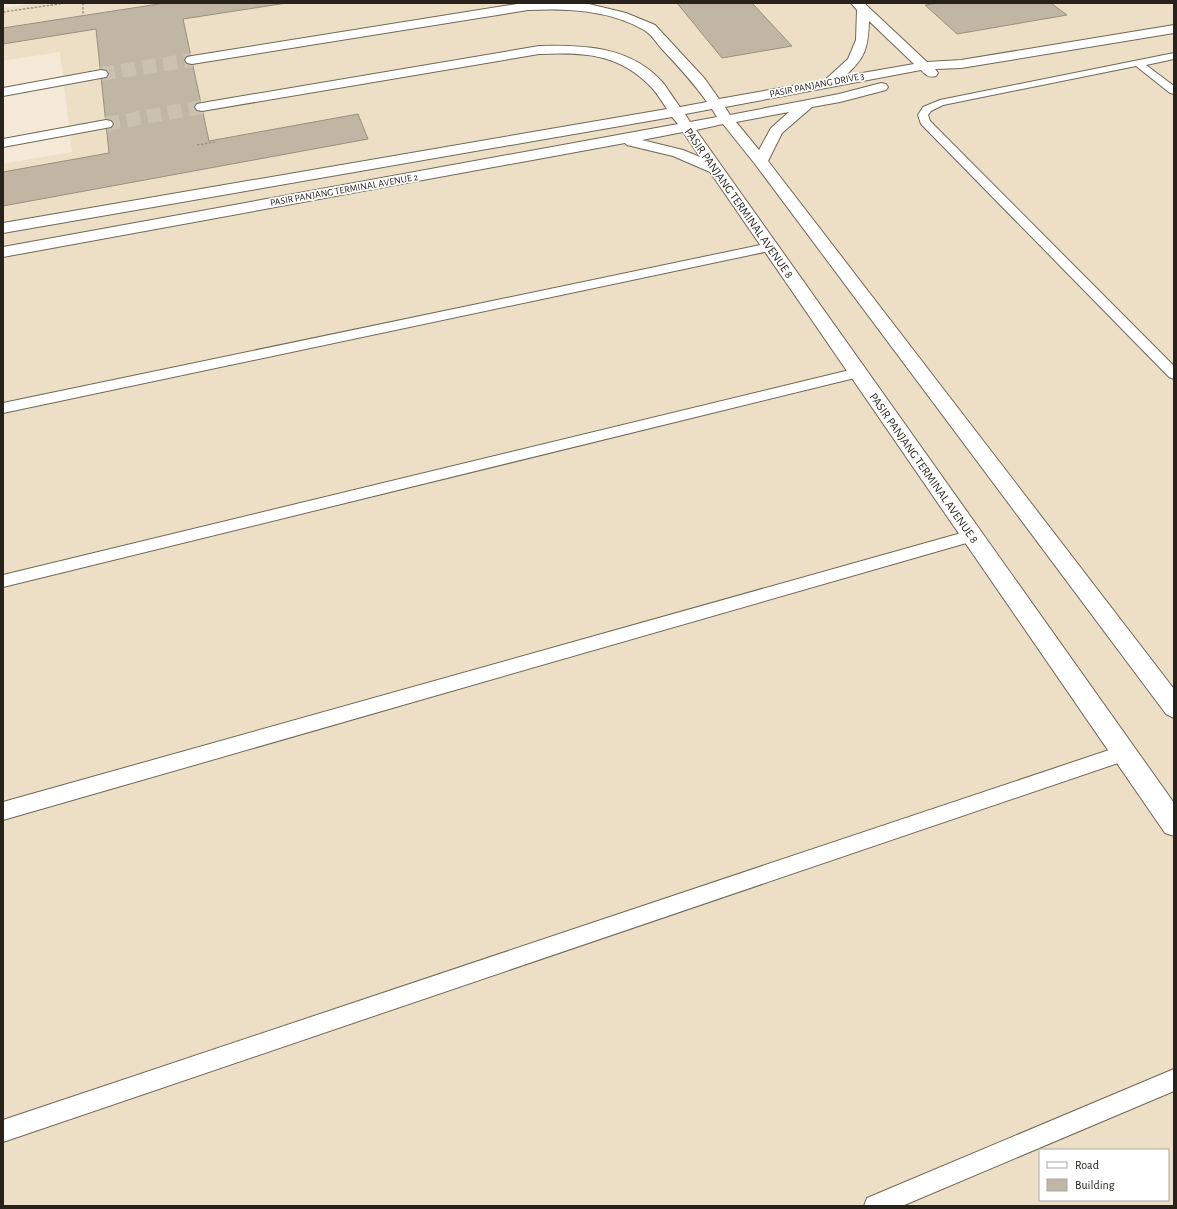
<svg xmlns="http://www.w3.org/2000/svg" width="1177" height="1209" font-family="'Alegreya Sans',sans-serif">
  <rect width="100%" height="100%" fill="#f3e9d6"/>
  <path fill="#eddfc5" fill-rule="evenodd" d="M36,3H1174V1206H3V164L72,152L60,52L3,61V8ZM1040,1150H1168V1200H1040Z"/>
  <path fill="#c0b6a3" stroke="#99907e" d="M165,3H287L183,19L209,141L358,114L368,139L3,206V172L109,153L96,29L3,44V28Z
    M677,3H752L792,46L722,58Z
    M939,3H1051L1067,15L957,34L925,5Z"/>
  <g fill="none" stroke-linecap="round" stroke-linejoin="round">
    <path stroke="#cac1b1" stroke-width="14" stroke-dasharray="14 7" stroke-linecap="butt" d="M101,74L192,60
      M106,124L202,107"/>
    <g stroke="#706757" stroke-width="2">
      <path id="lane" d="M1174,53V59L1146,65L1174,86V94L1170,93L1136,66L943,105L931,111L928,115L930,121L1174,366V379L1169,377L921,124L918,115L923,107L940,100Z
        M770,243L774,244L776,247L774,250L3,413V403Z
        M858,368L863,370L865,373L863,376L3,587V575Z
        M972,530L977,532L980,536L977,540L3,820V802Z
        M1124,745L1130,747L1133,753L1130,759L1124,761L3,1142V1120Z
        M1174,1069V1091L902,1206H864L867,1198Z"/>
    </g>
    <g stroke="#706757" stroke-width="2">
      <path id="street" d="M523,3L589,4L626,13L655,25L705,79L719,99L825,80L848,59L856,40L857,10L851,3H864L927,62L961,60L1174,25V33L961,68L935,69L938,73L936,76C928,78 926,75 921,70L725,107L730,115L839,94L881,83L886,84L888,87L886,90L840,102L812,107L782,133L768,161L1174,689V718L1166,714L755,164L723,124L696,130L1174,803V836L1165,833L710,172L673,156L627,145L625,143L3,257V247L678,124L672,117L3,233V223L667,109C663,103 658,95 653,89C620,53 584,52 539,54L202,111L197,110L195,107L197,104L202,103L539,46C584,45 632,46 664,84C669,91 674,99 680,107L707,102C693,82 677,65 661,48C656,42 651,34 644,30C610,10 567,8 528,10L192,64L187,63L185,60L187,57L192,56ZM869,21L914,64L845,76C865,58 868,49 869,21ZM712,109L717,117L690,122L685,114ZM789,112L771,128L759,150L736,122ZM683,132L700,157L683,150L642,140Z
        M101,70L106,71L108,74L106,77L3,96V88Z
        M106,120L111,121L113,124L111,127L3,147V139Z"/>
    </g>
    <path stroke="#9d9688" stroke-width="1.5" stroke-dasharray="2.5 1.5" stroke-linecap="butt" d="M83,3V15
      M3,12L66,3
      M197,145L215,142"/>
    <use href="#lane" fill="#fff" fill-rule="evenodd"/>
    <use href="#street" fill="#fff" fill-rule="evenodd"/>
  </g>
  <g text-anchor="middle" dominant-baseline="central" stroke-width="3.5" stroke-linejoin="round" paint-order="stroke">
    <g font-size="10" fill="#27231c" stroke="#fff">
      <text transform="translate(817 85) rotate(-11)">PASIR PANJANG DRIVE 3</text>
      <text transform="translate(344 190) rotate(-10)">PASIR PANJANG TERMINAL AVENUE 2</text>
    </g>
    <g font-size="12" fill="#27231c" stroke="#fff">
      <text transform="translate(739 203) rotate(55)">PASIR PANJANG TERMINAL AVENUE 8</text>
      <text transform="translate(924 468) rotate(55)">PASIR PANJANG TERMINAL AVENUE 8</text>
    </g>
  </g>
  <rect width="1177" height="1209" fill="none" stroke="#27231c" stroke-width="8"/>
  <rect x="1039" y="1149" width="130" height="52" fill="#ffffff" stroke="#a9a7a4"/>
  <rect x="1047" y="1162" width="20" height="6" fill="#ffffff" stroke="#a9a7a4"/>
  <text x="1075" y="1169" font-size="12" fill="#27231c">Road</text>
  <rect x="1047" y="1179" width="20" height="12" fill="#c0b6a3" stroke="#a9a7a4"/>
  <text x="1075" y="1189" font-size="12" fill="#27231c">Building</text>
</svg>
